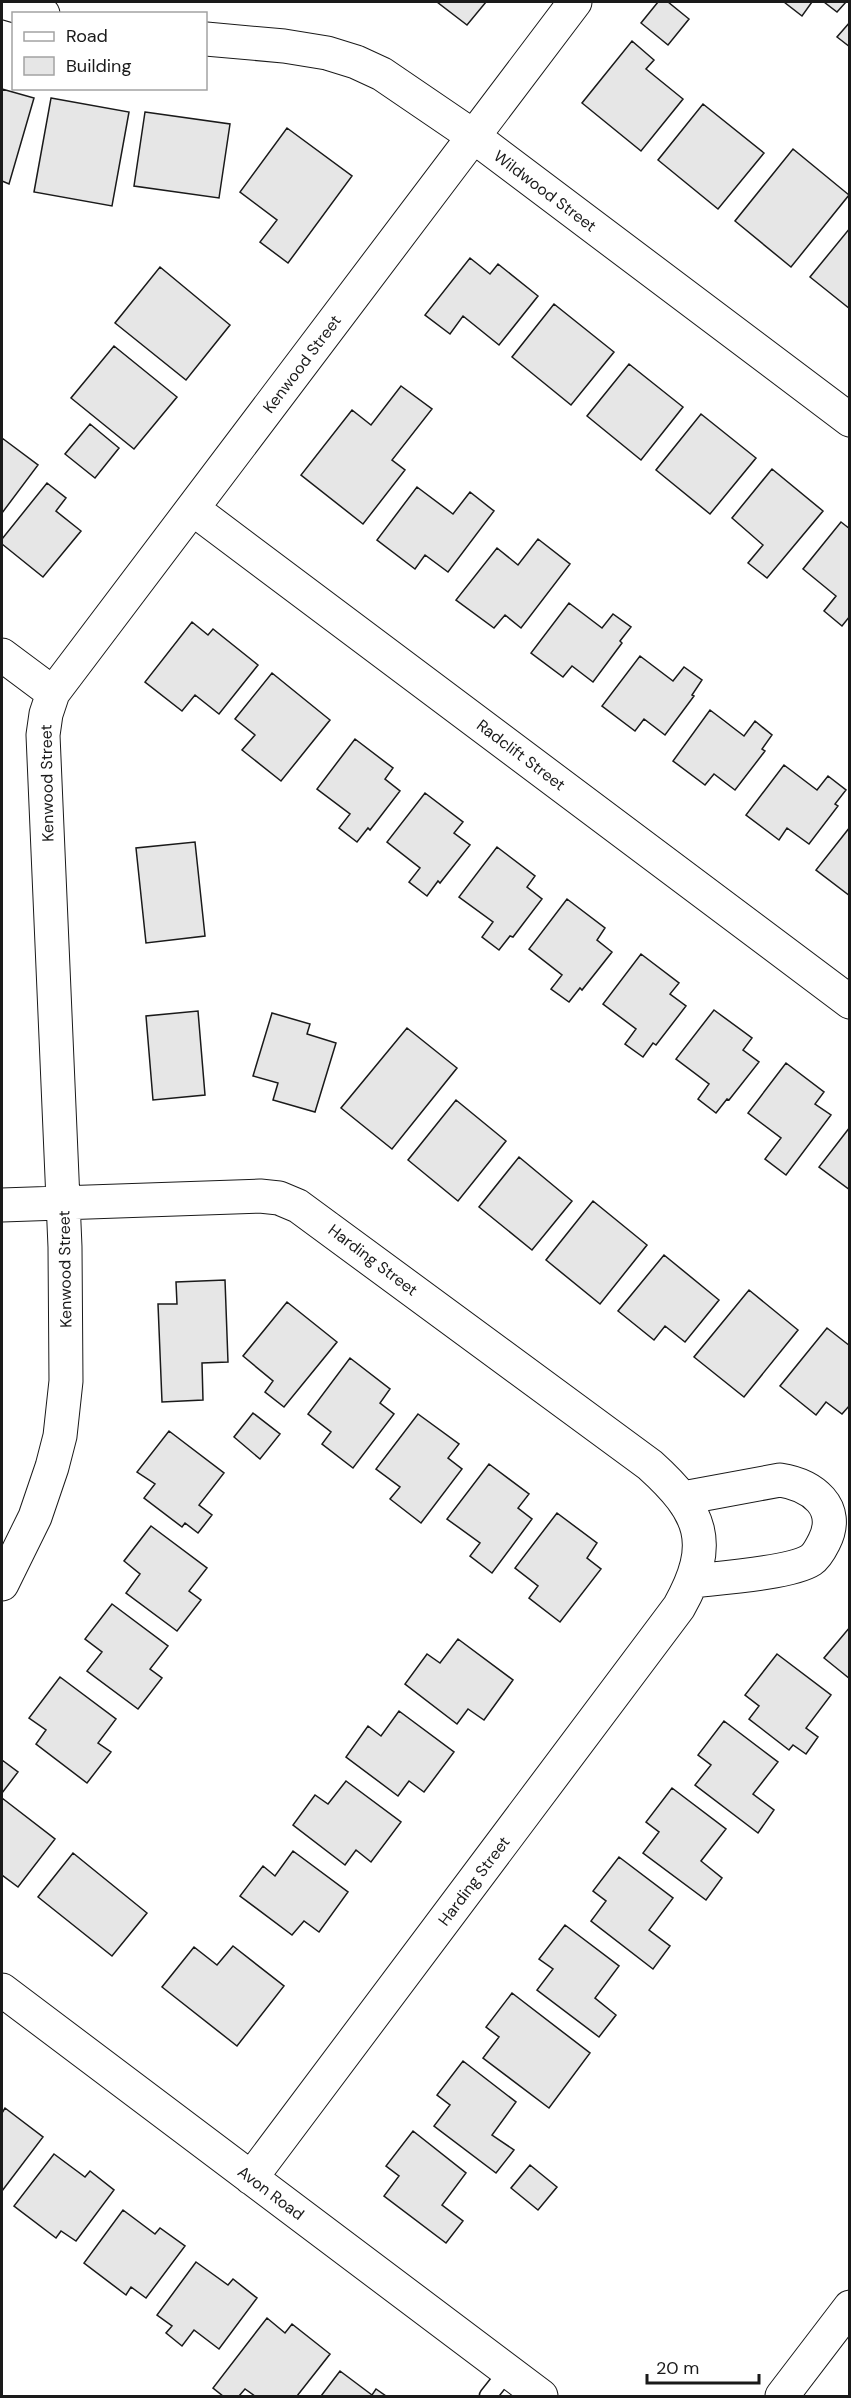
<svg xmlns="http://www.w3.org/2000/svg" width="851" height="2398" font-family="'DM Sans',sans-serif">
  <rect width="100%" height="100%" fill="#fff"/>
  <path fill="#e6e6e6" stroke="#1a1a1a" stroke-width="1.5" d="M437,2H486L467,25Z
    M658,2H668L689,19L668,45L641,23Z
    M784,2H812L802,16Z
    M824,2H846L837,12Z
    M850,22V47L837,37Z
    M632,41L654,60L646,69L683,99L641,151L582,103Z
    M2,89L34,98L9,184L2,181Z
    M51,98L129,112L112,206L34,192Z
    M703,104L764,153L718,209L658,160Z
    M145,112L230,124L219,198L134,186Z
    M287,128L352,176L288,263L260,242L277,220L240,192Z
    M793,149L849,195L791,267L735,221Z
    M850,228V309L810,277Z
    M470,258L490,274L498,264L538,296L499,345L463,316L450,334L425,315Z
    M160,267L230,325L186,380L115,323Z
    M554,304L614,352L571,405L512,357Z
    M114,346L177,397L134,449L71,398Z
    M629,364L683,407L641,460L587,416Z
    M401,386L432,409L392,460L405,470L363,524L301,475L352,410L371,425Z
    M701,414L756,458L710,514L656,470Z
    M90,424L119,448L95,478L65,454Z
    M2,438L38,465L2,513Z
    M772,469L823,511L767,578L748,563L763,545L732,518Z
    M47,483L66,498L56,511L81,531L43,577L2,544V539Z
    M417,487L453,514L470,492L494,511L448,572L425,555L415,569L377,540Z
    M841,522L850,529V616L842,626L824,611L836,596L803,569Z
    M538,539L570,564L521,628L505,615L494,628L456,600L497,548L518,565Z
    M569,603L602,628L613,614L631,627L620,641L622,643L593,682L572,666L563,677L531,653Z
    M192,622L208,635L213,629L258,665L219,714L195,695L182,711L145,682Z
    M640,656L673,681L684,667L702,680L692,695L694,696L665,735L644,719L635,731L602,706Z
    M272,673L330,720L281,781L242,750L255,735L235,719Z
    M710,710L744,736L755,721L772,735L762,749L765,751L735,790L714,774L705,785L673,761Z
    M355,739L393,768L385,779L400,791L370,830L368,828L357,842L339,828L350,814L317,789Z
    M784,765L817,790L828,776L846,790L835,804L838,806L809,844L787,828L779,840L746,815Z
    M425,793L463,822L454,833L470,845L440,883L438,881L427,896L409,882L420,868L387,842Z
    M850,827V896L816,870Z
    M195,842L205,936L146,943L136,848Z
    M497,847L535,876L527,887L542,899L513,937L510,936L499,950L482,937L493,922L459,897Z
    M567,899L605,928L597,940L612,952L582,990L580,988L569,1002L551,989L562,975L529,949Z
    M641,954L679,983L670,994L686,1006L656,1045L653,1043L643,1057L625,1044L636,1029L603,1004Z
    M714,1010L752,1038L743,1050L759,1062L729,1100L727,1099L716,1113L698,1099L709,1084L676,1059Z
    M198,1011L205,1095L153,1100L146,1016Z
    M272,1013L310,1024L307,1034L336,1043L315,1112L273,1100L278,1083L253,1076Z
    M407,1028L457,1068L392,1149L341,1108Z
    M786,1063L824,1092L815,1104L831,1115L786,1175L765,1159L781,1138L748,1113Z
    M456,1100L506,1141L458,1201L408,1160Z
    M850,1127V1190L819,1167Z
    M519,1157L572,1201L532,1250L479,1207Z
    M593,1201L647,1245L600,1304L546,1260Z
    M664,1255L719,1300L685,1342L665,1326L654,1340L618,1311Z
    M225,1280L228,1362L202,1363L203,1400L162,1402L158,1304H177L176,1282Z
    M749,1290L798,1330L744,1397L694,1357Z
    M287,1302L337,1342L284,1407L265,1392L273,1381L243,1356Z
    M827,1328L850,1346V1405L842,1414L826,1402L816,1415L780,1386Z
    M350,1358L390,1389L380,1403L394,1414L353,1468L322,1444L331,1432L308,1414Z
    M253,1413L280,1434L260,1459L234,1437Z
    M418,1414L459,1444L448,1458L462,1469L421,1523L390,1499L400,1487L376,1469Z
    M169,1431L224,1473L199,1505L212,1515L198,1533L185,1523L182,1527L144,1498L155,1484L137,1472Z
    M489,1464L529,1494L518,1508L532,1519L492,1573L470,1556L480,1543L447,1519Z
    M557,1513L597,1543L587,1558L601,1569L560,1622L529,1598L538,1586L515,1568Z
    M151,1526L207,1568L189,1591L201,1600L177,1631L126,1593L140,1574L124,1561Z
    M112,1604L168,1646L150,1669L162,1678L138,1709L87,1671L102,1652L85,1639Z
    M850,1627V1679L824,1658Z
    M458,1639L513,1680L484,1720L468,1709L457,1724L405,1684L427,1654L440,1663Z
    M777,1654L831,1695L806,1728L818,1737L806,1754L793,1745L789,1750L749,1719L759,1706L745,1695Z
    M60,1677L116,1719L98,1743L111,1752L87,1783L36,1744L46,1730L29,1718Z
    M399,1711L454,1752L424,1792L409,1781L398,1796L346,1757L368,1726L381,1736Z
    M724,1721L778,1762L753,1794L774,1810L758,1833L695,1785L711,1765L698,1755Z
    M2,1760L18,1772L2,1793Z
    M346,1781L401,1822L371,1862L356,1850L345,1865L293,1825L315,1795L328,1804Z
    M672,1788L726,1829L701,1861L722,1878L706,1900L643,1853L659,1832L646,1822Z
    M2,1798L55,1839L18,1887L2,1875Z
    M293,1851L348,1892L319,1932L304,1921L292,1935L240,1896L263,1866L275,1876Z
    M73,1853L147,1913L112,1956L38,1897Z
    M619,1857L673,1898L649,1930L670,1946L653,1969L591,1921L606,1901L593,1891Z
    M565,1925L619,1966L595,1998L616,2015L599,2037L537,1990L553,1969L539,1959Z
    M233,1946L284,1986L237,2046L162,1987L194,1947L217,1965Z
    M512,1993L590,2053L549,2108L483,2058L499,2037L486,2027Z
    M463,2061L516,2102L492,2135L514,2150L496,2173L434,2126L450,2105L437,2095Z
    M5,2108L43,2137L2,2191V2113Z
    M413,2131L466,2173L442,2205L463,2221L446,2243L384,2196L399,2176L386,2166Z
    M54,2154L85,2177L90,2171L114,2190L76,2241L61,2231L56,2238L14,2206Z
    M530,2165L557,2187L538,2210L511,2188Z
    M123,2210L155,2234L160,2228L185,2246L146,2298L131,2287L126,2295L84,2263Z
    M196,2262L228,2285L233,2279L257,2298L219,2349L194,2330L182,2346L166,2333L172,2326L157,2315Z
    M267,2318L285,2333L292,2324L330,2354L297,2396H255L245,2389L239,2396H223L213,2388Z
    M340,2371L372,2395L376,2389L386,2396H321Z"/>
  <g fill="none" stroke-linecap="round" stroke-linejoin="round">
    <g stroke="#1a1a1a" stroke-width="19">
      <path id="lane" d="M488,2396L507,2372"/>
    </g>
    <g stroke="#1a1a1a" stroke-width="35">
      <path id="street" d="M2,2L43,14
        M206,39L284,46L327,53L356,62L382,74L473,136L850,420
        M193,509L850,1002
        M2,655L53,693
        M2,1205L260,1196L279,1198L298,1206L650,1465C702,1512 715,1543 679,1607L251,2178
        M683,1498L780,1480C812,1485 842,1507 824,1542C821,1548 817,1556 811,1560C791,1573 719,1578 693,1581
        M2,1584L35,1517L52,1467L60,1436L66,1381L65,1247L43,735L46,714L53,693L575,2
        M2,1990L541,2396"/>
    </g>
    <g stroke="#1a1a1a" stroke-width="35">
      <path id="secondary" d="M782,2396L850,2307"/>
    </g>
    <use href="#lane" stroke="#fff" stroke-width="16"/>
    <use href="#street" stroke="#fff" stroke-width="33"/>
    <use href="#secondary" stroke="#fff" stroke-width="33"/>
  </g>
  <g text-anchor="middle" dominant-baseline="central" stroke-width="4.5" stroke-linejoin="round" paint-order="stroke">
    <g font-size="16" fill="#1a1a1a" stroke="#fff">
      <text transform="translate(545 191) rotate(37)">Wildwood Street</text>
      <text transform="translate(302 364) rotate(-53)">Kenwood Street</text>
      <text transform="translate(521 755) rotate(37)">Radclift Street</text>
      <text transform="translate(47 783) rotate(-91)">Kenwood Street</text>
      <text transform="translate(373 1260) rotate(37)">Harding Street</text>
      <text transform="translate(65 1269) rotate(-91)">Kenwood Street</text>
      <text transform="translate(474 1881) rotate(-53)">Harding Street</text>
      <text transform="translate(271 2193) rotate(37)">Avon Road</text>
    </g>
  </g>
  <rect width="851" height="2398" fill="none" stroke="#1a1a1a" stroke-width="6"/>
  <rect x="12" y="12" width="195" height="78" fill="#ffffff" stroke="#a3a3a3" stroke-width="1.5"/>
  <rect x="24" y="32" width="30" height="9" fill="#ffffff" stroke="#a3a3a3" stroke-width="1.5"/>
  <text x="66" y="42" font-size="18" fill="#1a1a1a">Road</text>
  <rect x="24" y="57" width="30" height="18" fill="#e6e6e6" stroke="#a3a3a3" stroke-width="1.5"/>
  <text x="66" y="72" font-size="18" fill="#1a1a1a">Building</text>
  <path d="M647 2374v9h112v-9" fill="none" stroke="#1a1a1a" stroke-width="3"/>
  <text x="656" y="2374" font-size="18" fill="#1a1a1a" stroke="#ffffff" stroke-width="4.5" paint-order="stroke">20 m</text>
</svg>
